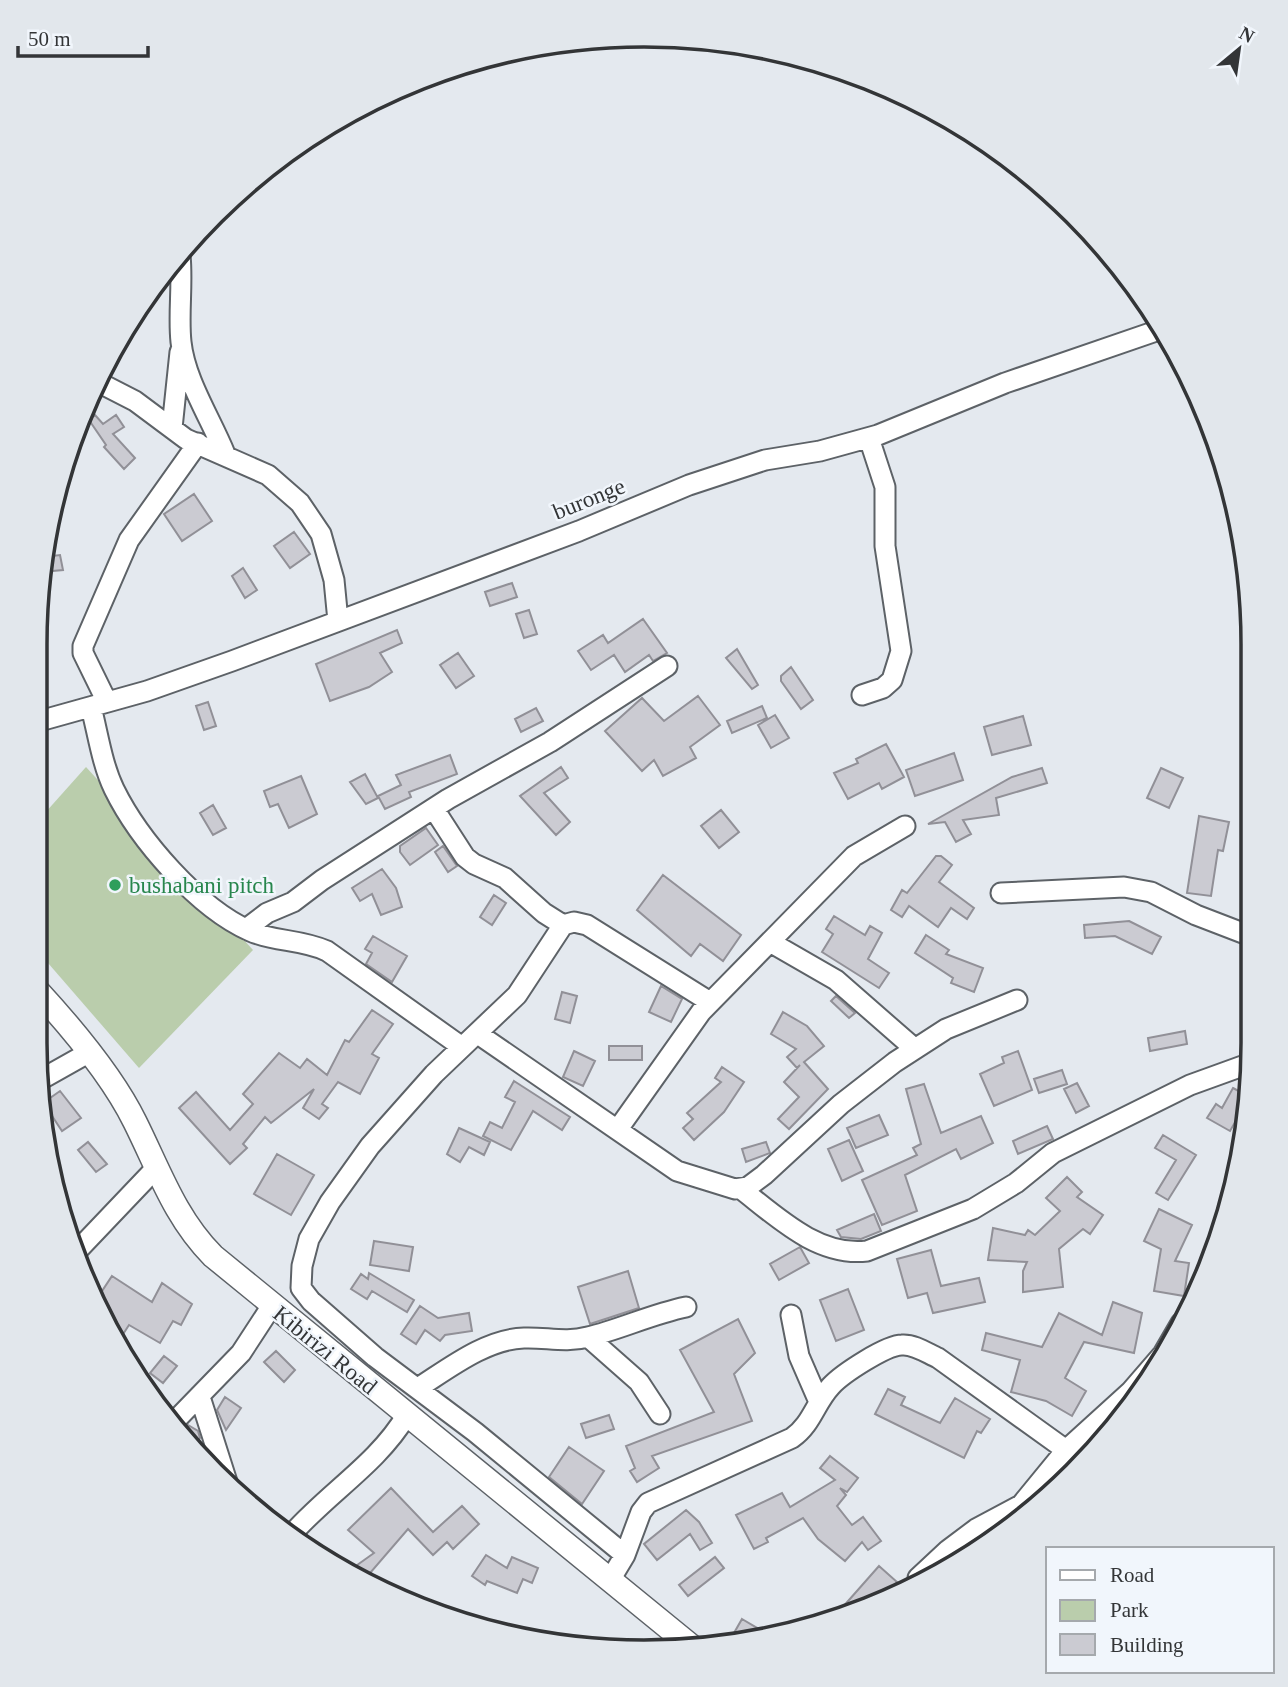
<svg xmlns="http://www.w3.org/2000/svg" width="1288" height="1687" font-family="'Times New Roman',serif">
  <rect width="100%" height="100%" fill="#e4e9ef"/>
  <path fill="#bacdac" d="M86,767L253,950L139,1068L35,948L36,823Z"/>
  <path fill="#cbcbd2" stroke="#919097" stroke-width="2" d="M95,415L103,424L116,415L124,427L113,434L135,458L124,469L104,447L106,445L89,420Z
    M194,494L212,521L182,541L164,514Z
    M294,532L310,554L290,568L274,546Z
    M60,555L63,570L42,572L44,557Z
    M243,568L257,590L245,598L232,576Z
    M512,583L517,597L490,606L485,592Z
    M529,610L537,634L524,638L516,614Z
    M643,619L667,653L653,661L649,655L625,672L614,655L591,670L578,651L603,635L608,643Z
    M397,630L402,643L380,653L392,672L369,687L330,701L316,664Z
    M737,649L758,685L752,689L726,658Z
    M458,653L474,676L456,688L440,665Z
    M791,667L813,700L801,709L781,681V676Z
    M698,696L720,725L690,747L696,758L663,776L654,760L642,771L605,731L642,698L664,721Z
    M208,702L216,726L204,730L196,706Z
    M762,706L767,718L732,733L727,721Z
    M536,708L543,721L521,732L515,719Z
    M775,715L789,738L771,748L758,725Z
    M1023,716L1031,745L992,755L984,727Z
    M886,744L904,777L882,789L879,783L848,799L834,773L858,763L856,759Z
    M954,753L963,780L915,796L906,770Z
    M450,755L457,774L409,792L411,797L385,809L378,796L401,785L396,775Z
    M561,767L568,778L544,793L570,822L556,835L520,796Z
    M1042,768L1047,783L996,798L999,815L963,820L971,834L956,842L945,822L928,824L1012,777Z
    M1161,768L1183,778L1169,808L1147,798Z
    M365,774L378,798L366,804L350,782Z
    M301,776L317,814L289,828L278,804L270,807L264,791Z
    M213,805L226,828L213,835L200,813Z
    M721,810L739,832L719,848L701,826Z
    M1199,816L1229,822L1223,851L1218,850L1211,896L1187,893Z
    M426,828L438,845L410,865L400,852V846Z
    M443,846L457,866L448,872L435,852Z
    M936,856H941L952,865L939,882L974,908L967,919L951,908L938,927L909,906L902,917L891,910L902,890L907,893Z
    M382,869L396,888L402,907L381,915L372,894L360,901L352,888Z
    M663,875L741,935L723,961L700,944L691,956L637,910Z
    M494,895L506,903L492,925L480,917Z
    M834,916L865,935L870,926L882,933L868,959L889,973L879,988L822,952L833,934L826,929Z
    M1129,921L1161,937L1152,954L1115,936L1085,938L1084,925Z
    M926,935L949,950L946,954L983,968L974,992L951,983L953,978L915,953Z
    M373,936L407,956L392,982L366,964L372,953L365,949Z
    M661,986L682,999L671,1022L649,1012Z
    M562,992L577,996L570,1023L555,1019Z
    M836,996L855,1013L849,1018L831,1001Z
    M372,1010L393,1024L372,1054L379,1058L360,1094L338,1082L322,1104L328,1108L319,1119L303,1108L314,1089L271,1123L265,1117L243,1144L247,1148L230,1164L179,1108L196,1092L230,1130L253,1104L243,1094L279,1053L300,1068L307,1059L327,1075L345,1040L349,1042Z
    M783,1012L807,1026L824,1046L804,1062L828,1089L789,1129L778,1119L799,1097L784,1082L800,1065L797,1068L787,1057L796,1049L771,1034Z
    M1185,1031L1187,1044L1150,1051L1148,1038Z
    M609,1046H642V1060H609Z
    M574,1051L595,1061L583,1086L563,1077Z
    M1018,1051L1032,1090L994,1106L980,1074L1004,1063L1002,1057Z
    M722,1067L744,1082L724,1112L694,1140L683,1128L693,1119L687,1113L721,1082L715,1078Z
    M1062,1070L1067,1084L1039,1093L1034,1079Z
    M514,1081L570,1117L562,1130L533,1111L511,1150L483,1136L490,1122L502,1128L515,1102L505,1097Z
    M1077,1083L1089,1106L1076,1113L1064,1089Z
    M924,1084L941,1133L981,1116L993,1143L961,1159L956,1149L905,1175L917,1211L882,1225L862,1180L917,1155L913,1148L921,1144L906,1089Z
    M1233,1088L1248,1096V1100L1230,1131L1207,1118L1216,1104L1222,1108Z
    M60,1091L81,1118L62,1131L52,1116L45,1121L43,1103Z
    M879,1115L888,1135L856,1148L847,1128Z
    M1047,1126L1053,1139L1018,1154L1013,1141Z
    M459,1128L490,1142L484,1155L469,1147L460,1162L447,1154Z
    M1163,1135L1196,1155L1168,1200L1156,1193L1176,1160L1155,1148Z
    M849,1140L863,1171L842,1181L828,1149Z
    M88,1142L107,1164L96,1172L78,1150Z
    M766,1142L770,1153L746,1162L742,1149Z
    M277,1154L314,1175L291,1215L254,1194Z
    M1067,1177L1082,1192L1077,1197L1103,1215L1090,1234L1083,1229L1059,1249L1063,1287L1023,1292V1271L1027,1262L988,1260L993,1228L1025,1235L1028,1230L1035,1235L1060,1211L1046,1198Z
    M1159,1209L1192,1225L1175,1261L1189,1263L1184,1296L1154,1291L1161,1249L1144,1241Z
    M874,1214L881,1231L861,1239L841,1237L837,1230Z
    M374,1241L413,1247L409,1271L370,1265Z
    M800,1247L809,1263L779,1280L770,1264Z
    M931,1250L941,1286L979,1278L985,1302L933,1313L927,1293L908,1298L897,1259Z
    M628,1271L639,1308L590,1324L578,1287Z
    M369,1273L414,1300L407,1312L372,1291L367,1299L351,1289L361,1274L368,1279Z
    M112,1276L152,1302L162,1283L192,1304L181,1325L173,1321L160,1343L129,1325L116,1345L90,1283L102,1291Z
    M848,1289L864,1330L836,1341L820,1300Z
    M1113,1302L1142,1313L1134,1353L1084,1342L1065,1378L1086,1391L1072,1416L1046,1401L1011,1392L1020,1360L982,1350L986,1333L1042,1347L1059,1313L1102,1335Z
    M420,1306L438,1318L469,1313L472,1331L445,1335L440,1341L425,1330L416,1344L401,1334Z
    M738,1319L755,1353L734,1374L752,1421L652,1456L659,1468L637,1482L630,1471L635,1468L626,1446L714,1412L680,1350Z
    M276,1351L295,1370L284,1382L264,1362Z
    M164,1356L177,1366L163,1383L150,1373Z
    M888,1389L905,1397L901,1405L940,1423L955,1398L990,1419L981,1433L977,1431L964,1458L875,1414Z
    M225,1397L241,1408L226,1430L217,1410Z
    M609,1415L614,1429L586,1438L581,1424Z
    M188,1425L198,1431L200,1438L194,1449L181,1432Z
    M569,1447L604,1471L582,1504L549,1477Z
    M830,1456L858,1478L847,1492L840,1488L846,1495L837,1506L852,1525L863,1517L881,1541L868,1550L862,1542L845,1561L818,1539L803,1518L766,1538L768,1542L754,1549L736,1515L782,1493L790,1507L835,1480L820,1468Z
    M391,1488L433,1532L462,1506L479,1524L453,1549L447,1542L433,1555L408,1529L370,1573L381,1588L346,1573L374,1553L348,1530Z
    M686,1510L699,1522L712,1543L700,1550L690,1534L657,1560L644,1544Z
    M486,1555L507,1568L512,1557L538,1568L532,1583L523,1579L517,1593L487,1581L485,1585L472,1576Z
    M715,1557L724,1568L688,1596L679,1585Z
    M879,1566L897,1582L888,1592L834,1617Z
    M742,1619L769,1635L744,1639L734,1633Z"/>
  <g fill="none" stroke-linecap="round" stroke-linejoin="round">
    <g stroke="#5d6267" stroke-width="23">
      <path id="minor" d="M180,255C183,284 178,314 181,342C185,380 211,419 225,454
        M96,381L135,401L186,439L268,475L300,503L321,534L334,580L338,621
        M172,428L180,352
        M862,695L883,688L892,680L901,651L885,546V487L869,438
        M107,702L83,653V646L129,540L198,443
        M91,707C98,734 102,764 114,789C139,840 198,908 250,931C274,942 301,939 327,951L462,1047
        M36,722L147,691L232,661L579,531L689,485L765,460L820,451L878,435L1005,383L1162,329
        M434,809L465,857L474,864L505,878L544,913L563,925
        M1001,893L1124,887L1151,892L1196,915L1248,935
        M246,929L267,913L293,902L322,880L448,799L550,742L667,666
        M770,942L836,980L915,1049
        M478,1034L677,1171L735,1189L748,1187L764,1175L841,1104L895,1062L946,1029L1017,1000
        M40,1080L88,1053
        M618,1129L701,1012L854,856L905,826
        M741,1189C777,1217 818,1257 867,1251L973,1209L1016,1183L1053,1153L1190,1085L1248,1064
        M77,1251L156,1168
        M791,1315L799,1356L819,1402
        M588,1337L639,1382L660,1414
        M418,1388C448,1369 486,1339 524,1338C546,1337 565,1343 588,1337C621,1329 652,1314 686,1307
        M200,1397L228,1485
        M174,1422L241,1353L271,1307
        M292,1534C328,1493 378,1463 406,1416
        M625,1555L475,1432L375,1357L311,1301L301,1288L302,1266L309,1239L330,1202L370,1146L434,1074L517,995L563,925L574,922L587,925L710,1002
        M918,1578L948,1550L976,1529L1021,1505L1066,1450L1131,1391L1163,1354L1181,1323
        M610,1580L625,1555L641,1512L648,1503L792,1438C812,1424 815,1403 831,1386C842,1374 886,1345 902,1345C914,1344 927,1353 938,1358L1066,1450"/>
    </g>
    <g stroke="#5d6267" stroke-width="26">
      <path id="tertiary" d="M35,988C71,1027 112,1075 135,1122C159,1170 175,1218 213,1256L691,1646"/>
    </g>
    <use href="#minor" stroke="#fff" stroke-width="19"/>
    <use href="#tertiary" stroke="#fff" stroke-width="23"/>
  </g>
  <circle fill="#2e9e5b" stroke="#f1f6fc" stroke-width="2.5" cx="115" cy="885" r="7"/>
  <g text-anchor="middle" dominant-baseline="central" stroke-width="5" stroke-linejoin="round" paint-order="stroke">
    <g font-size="23" fill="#333537" stroke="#f1f6fc">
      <text transform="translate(589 499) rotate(-22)">buronge</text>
      <text transform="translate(325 1350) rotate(39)">Kibirizi Road</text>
    </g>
    <g font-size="23" fill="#27864d" stroke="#f1f6fc" text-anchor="start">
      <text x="129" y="885">bushabani pitch</text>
    </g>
  </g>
  <path d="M0 0H1288V1687H0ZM644 47H644A597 597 0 0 1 1241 644V1043A597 597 0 0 1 644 1640H644A597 597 0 0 1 47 1043V644A597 597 0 0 1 644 47Z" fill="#e2e7ec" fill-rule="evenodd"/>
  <path fill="none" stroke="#333537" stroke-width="3.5" d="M644 47H644A597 597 0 0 1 1241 644V1043A597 597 0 0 1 644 1640H644A597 597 0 0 1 47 1043V644A597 597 0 0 1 644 47Z"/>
  <rect x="1046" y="1547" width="228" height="126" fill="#f1f6fc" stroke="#a5a9ad" stroke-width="2"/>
  <rect x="1060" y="1570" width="35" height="10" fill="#ffffff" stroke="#a5a9ad" stroke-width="2"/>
  <text x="1110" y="1582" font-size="21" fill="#333537">Road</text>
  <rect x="1060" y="1600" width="35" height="21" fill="#bacdac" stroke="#a5a9ad" stroke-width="2"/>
  <text x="1110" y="1617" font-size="21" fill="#333537">Park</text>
  <rect x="1060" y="1634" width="35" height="21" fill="#cbcbd2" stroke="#a5a9ad" stroke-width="2"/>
  <text x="1110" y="1652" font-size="21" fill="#333537">Building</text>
  <g transform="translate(1239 49) rotate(29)" stroke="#f1f6fc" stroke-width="5" paint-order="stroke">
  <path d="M0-5L12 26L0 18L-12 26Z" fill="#333537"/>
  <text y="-10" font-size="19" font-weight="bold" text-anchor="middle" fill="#333537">N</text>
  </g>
  <path d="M18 46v10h130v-10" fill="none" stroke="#333537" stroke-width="3.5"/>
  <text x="28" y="46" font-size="21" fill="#333537" stroke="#f1f6fc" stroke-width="5" paint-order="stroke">50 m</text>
</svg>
